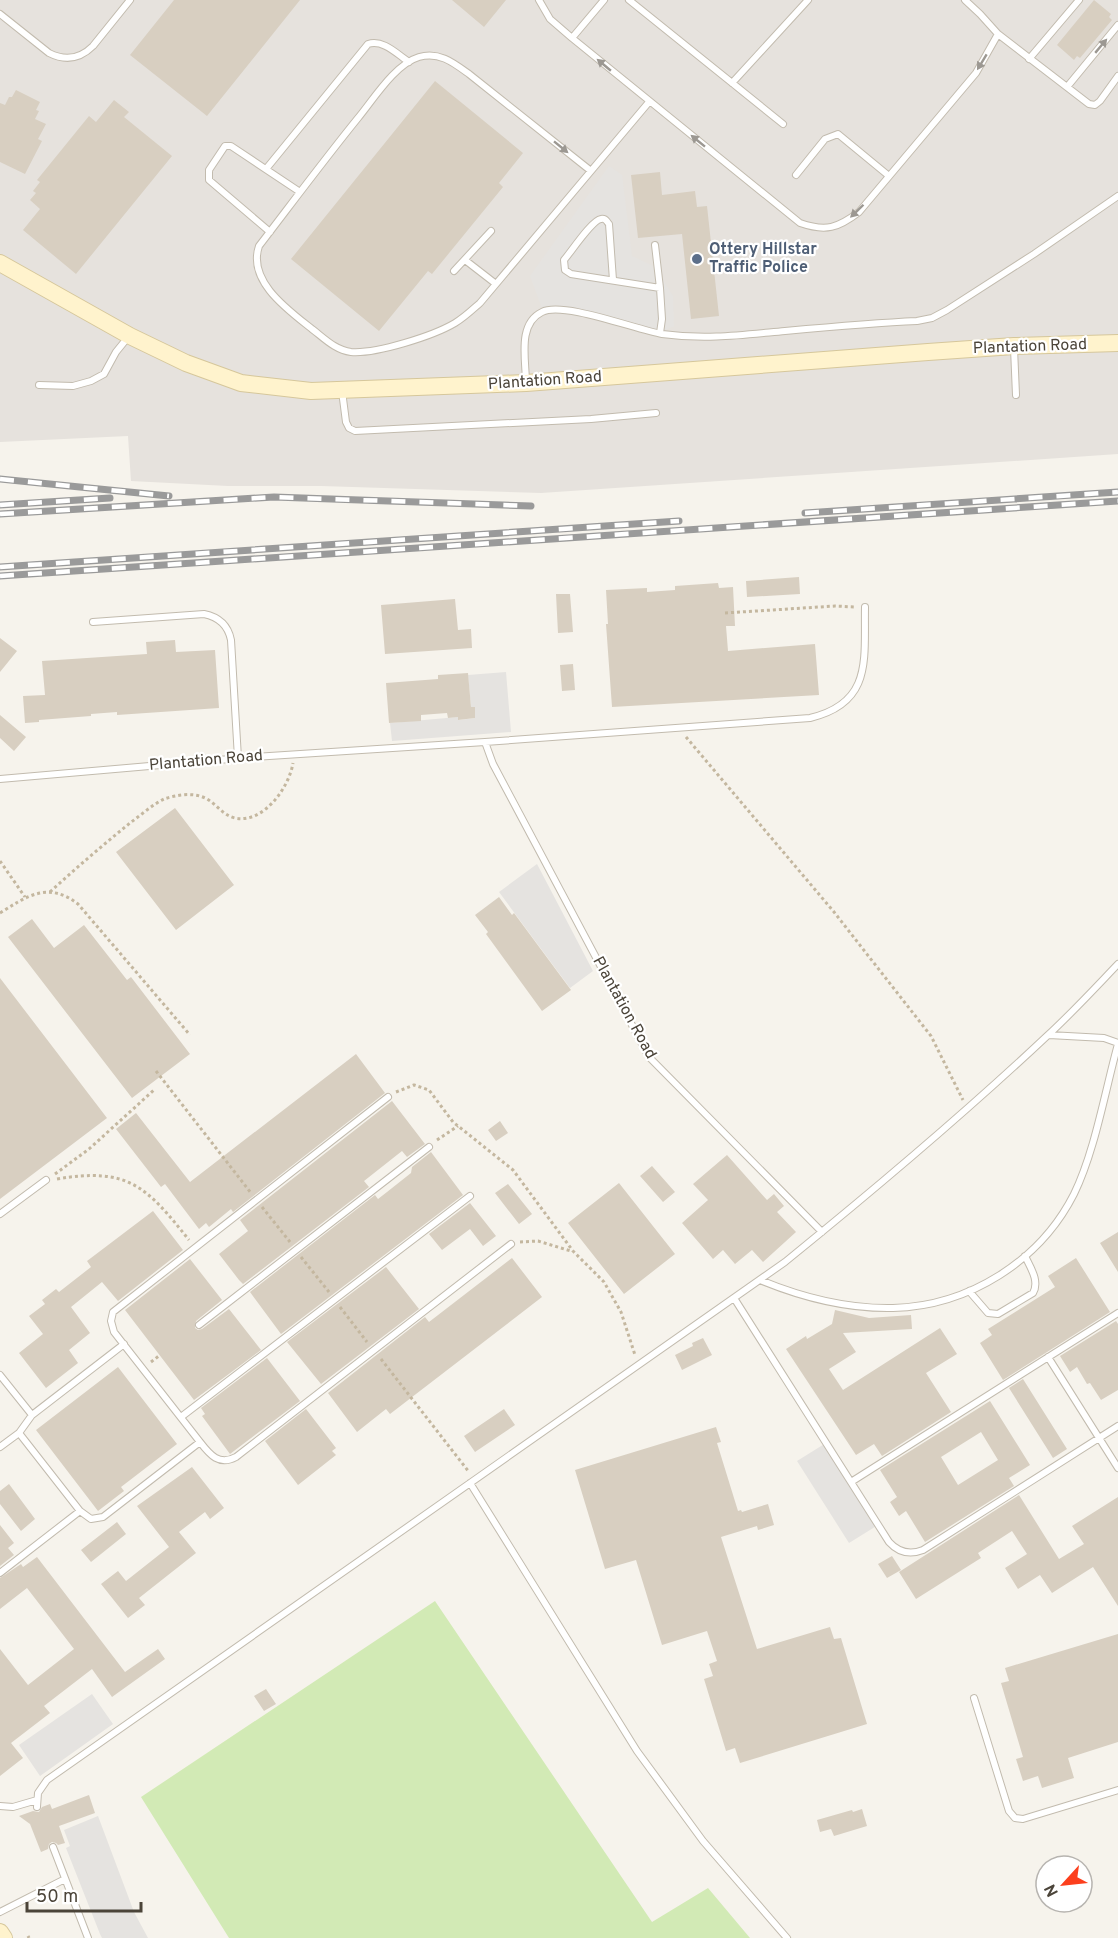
<svg xmlns="http://www.w3.org/2000/svg" width="1118" height="1938" font-family="Overpass,sans-serif">
  <rect width="100%" height="100%" fill="#f6f3ec"/>
  <path fill="#e6e2dd" d="M0,0H1118V454L541,493L321,486H228L131,481L128,436L0,442Z"/>
  <path fill="#d2eab5" d="M435,1601L652,1922L708,1888L750,1938H229L141,1797Z"/>
  <path fill="#e5e3e0" d="M609,166L622,175L632,256L655,267L673,296L674,326L660,333L574,312L543,311L530,276Z
    M506,672L511,732L392,741L390,723L458,717L459,720L475,718V707H471L468,675Z
    M537,864L593,971L570,988L499,892Z
    M826,1443L878,1525L849,1543L797,1461Z
    M92,1694L113,1724L40,1776L19,1745Z
    M98,1816L134,1912L148,1938H102L100,1934L66,1848L70,1846L64,1830Z"/>
  <path fill="#d8cfc1" fill-rule="evenodd" d="M174,0H300L207,116L130,55Z
    M452,0H506L484,27Z
    M1094,0L1111,14L1109,17L1112,20L1080,58L1077,56L1074,60L1057,45Z
    M435,81L523,153L499,183L503,187L432,274L428,271L379,331L291,259Z
    M16,90L40,102L36,110L39,111L35,119L46,124L38,139L42,141L25,174L0,162V103L5,105L9,97H12Z
    M114,100L129,112L124,117L172,156L76,274L23,230L40,209L30,200L36,193L33,191L40,182L37,180L89,116L96,122Z
    M660,172L662,195L695,191L697,207L707,206L719,316L691,319L682,234L638,238L631,175Z
    M799,577L800,594L747,597L746,581Z
    M718,583L719,588L733,587L735,626H726L728,651L815,644L819,695L612,707L606,624H608L606,590L647,588V592L675,590V586Z
    M556,594H570L573,632L558,633Z
    M455,599L458,630L471,629L472,648L385,654L381,605Z
    M0,638L17,651L0,672Z
    M175,640L176,652L215,650L219,708L117,715V712L91,714V716L39,720V722L25,723L23,696L45,695L42,661L147,654L146,642Z
    M573,664L575,690L562,691L560,665Z
    M468,673L471,707H475V718L458,720V717L448,718L447,713L421,715V721L389,723L386,683L438,679V675Z
    M0,715L26,737L14,751L0,738Z
    M175,808L234,885L176,930L116,852Z
    M499,897L512,915L514,913L571,990L542,1011L486,934L488,932L475,915Z
    M32,919L54,948L84,925L127,980L131,977L190,1054L132,1098L8,937Z
    M0,978L107,1118L0,1199Z
    M356,1054L385,1093L233,1212L231,1209L209,1227L206,1223L199,1229L165,1184L161,1187L116,1129L136,1113L190,1182Z
    M392,1101L425,1144L407,1157L402,1151L364,1181L369,1187L243,1284L239,1280L219,1254L248,1231L240,1220Z
    M500,1121L508,1133L496,1141L488,1130Z
    M431,1152L463,1195L281,1334L250,1292L375,1195L378,1199L387,1192L411,1173L412,1167Z
    M727,1155L767,1200L774,1194L784,1206L777,1212L796,1232L763,1262L752,1250L735,1264L723,1250L713,1259L682,1223L708,1200L693,1184Z
    M652,1166L675,1192L663,1202L640,1176Z
    M619,1183L675,1254L624,1294L568,1223Z
    M508,1184L532,1214L519,1224L495,1193Z
    M470,1203L496,1236L483,1246L470,1229L442,1250L429,1234Z
    M153,1211L183,1250L118,1301L102,1282L71,1307L90,1333L69,1350L78,1363L46,1388L19,1353L43,1334L29,1316L45,1304L42,1300L56,1289L59,1292L91,1267L87,1261Z
    M1118,1232V1272L1100,1243Z
    M512,1258L542,1297L390,1414L386,1409L357,1432L328,1393L425,1317L429,1322Z
    M1076,1258L1110,1312L1003,1380L980,1343L992,1335L988,1329L1055,1287L1048,1276Z
    M190,1259L222,1300L196,1321L195,1328L198,1330L202,1329L229,1309L261,1350L194,1400L125,1310Z
    M386,1267L419,1309L321,1384L287,1342Z
    M835,1310L869,1318L911,1315L912,1329L843,1333L856,1352L829,1369L843,1390L940,1328L957,1354L926,1373L951,1412L882,1456L874,1444L856,1455L786,1349L806,1336L807,1339L832,1324Z
    M1116,1321L1118,1324V1390L1101,1400L1090,1383L1087,1384L1077,1367L1070,1372L1060,1356Z
    M703,1338L712,1355L682,1370L675,1355L693,1346L692,1343Z
    M267,1358L300,1401L230,1454L202,1416L205,1414L201,1408Z
    M118,1367L177,1444L121,1487L124,1491L98,1511L36,1430Z
    M1023,1379L1067,1449L1053,1458L1009,1388Z
    M990,1401L1030,1465L1009,1478L1014,1486L925,1542L906,1511L899,1516L890,1502L897,1497L880,1470ZM981,1432L998,1460L958,1485L941,1457Z
    M306,1409L336,1448L332,1451L336,1455L298,1485L265,1441Z
    M504,1409L515,1425L475,1452L464,1436Z
    M716,1427L721,1442L717,1443L738,1511L741,1510L742,1512L768,1504L774,1525L758,1530L757,1526L721,1537L757,1649L830,1627L834,1639L841,1638L867,1724L740,1763L735,1748L726,1751L704,1679L713,1676L709,1664L717,1661L707,1631L662,1645L636,1560L605,1569L575,1470Z
    M192,1467L224,1508L210,1519L205,1512L179,1532L196,1553L139,1598L145,1605L128,1618L101,1584L118,1571L126,1581L169,1547L137,1506Z
    M9,1484L35,1519L21,1531L0,1504V1491Z
    M1019,1495L1059,1559L1084,1544L1072,1526L1118,1497V1606L1093,1567L1052,1593L1040,1575L1018,1589L1005,1568L1027,1554L1012,1531L978,1553L981,1558L916,1599L899,1572Z
    M117,1522L126,1534L91,1562L81,1550Z
    M0,1525L14,1543L8,1548L14,1555L0,1566Z
    M892,1556L901,1570L887,1578L878,1564Z
    M37,1557L125,1672L158,1649L165,1659L112,1697L92,1669L44,1706L50,1713L11,1743L23,1758L0,1776V1649L28,1685L74,1649L27,1588L0,1609V1578L21,1564L23,1567Z
    M1118,1634V1742L1068,1758L1074,1778L1042,1788L1038,1776L1023,1781L1016,1759L1023,1757L1001,1683L1009,1681L1005,1668Z
    M266,1689L276,1704L264,1711L254,1696Z
    M89,1795L95,1813L59,1826L65,1843L58,1845L56,1843L52,1842L49,1844L48,1849L41,1852L30,1824L19,1816L33,1811L39,1812L42,1807L50,1804L52,1809Z
    M862,1809L867,1826L834,1836L831,1829L820,1832L817,1820L852,1810L853,1812Z"/>
  <g fill="none" stroke-linecap="round" stroke-linejoin="round">
    <g stroke="#c2bbae" stroke-width="8">
      <path id="lane" d="M539,0L550,19L572,38L800,223C826,232 838,228 859,212L976,73L998,34L980,14L965,0
        M629,0L783,124
        M0,14L49,53C65,61 80,59 93,46L130,0
        M998,34L1089,104L1095,105L1100,101L1118,76
        M572,38L604,0
        M1029,59L1079,0
        M732,83L808,0
        M1067,87L1118,25
        M266,169L368,44C383,39 397,54 409,62
        M591,171L469,74C454,63 439,51 419,57C395,64 373,100 358,118C324,160 292,203 259,246C247,281 288,310 312,329C324,338 335,350 351,352C376,354 433,336 455,323C465,317 472,310 480,303L649,102
        M796,175L825,139L838,134L889,176
        M270,232L209,180V170L225,146H231L300,192
        M655,245L660,288
        M465,260L496,284
        M454,271L491,231
        M613,280L609,224C606,221 606,218 601,219C592,220 571,252 564,260L565,270L571,274L660,288L662,319L660,333
        M1014,348L1016,395
        M526,383C526,360 517,324 542,312C563,301 637,330 662,334C706,340 742,335 785,331C829,327 873,323 917,321L932,318L947,310L1034,254L1118,196
        M39,385L73,386L91,381L104,374L116,352L129,336
        M342,391L346,422L349,428L355,431L591,419L656,413
        M93,622L204,614C219,617 228,625 231,640L238,758
        M485,742L493,764L649,1057L822,1232
        M0,779L253,757L485,742L810,718C873,703 864,659 865,607
        M1049,1035L1104,1038L1118,1043
        M0,1214L46,1180
        M760,1280C801,1297 848,1309 893,1308C969,1306 1040,1261 1074,1194C1095,1151 1105,1091 1118,1044
        M969,1291L988,1313L998,1314L1033,1293C1040,1281 1030,1267 1025,1256
        M734,1298L889,1542C899,1553 910,1555 923,1550L1118,1426
        M199,1325L429,1147
        M1048,1357L1118,1468
        M0,1375L32,1415L19,1433L80,1511
        M32,1415L124,1344
        M181,1417L470,1196
        M200,1442L114,1332L111,1321L113,1312L388,1097
        M0,1447L19,1433
        M851,1482L1118,1313
        M470,1483L637,1751L703,1841L787,1938
        M0,1573L80,1511L91,1519L103,1517L200,1442C210,1455 219,1466 236,1457L511,1244
        M974,1698L1009,1811L1015,1818L1023,1819L1118,1790
        M0,1806L13,1807L37,1800
        M37,1807L38,1793L47,1780L785,1262C875,1189 963,1115 1047,1036C1072,1013 1095,988 1118,964
        M53,1847L88,1938
        M0,1912L65,1879"/>
    </g>
    <g stroke="#d6c79b" stroke-width="18">
      <path id="secondary" d="M0,263L130,336L186,363L241,383L311,391L526,383L928,352L1014,346L1118,343
        M0,1932L4,1938"/>
    </g>
    <path stroke="#c4b79f" stroke-width="3" stroke-dasharray="3 3" stroke-linecap="butt" d="M725,613L835,606L855,607
      M686,737L834,912L931,1036L963,1100
      M0,861L25,897
      M50,892C76,868 103,845 130,823C141,815 152,805 164,799C176,795 193,792 205,798C216,803 222,815 235,818C263,824 289,788 293,763
      M0,913C27,896 48,881 78,904L190,1035
      M156,1071L251,1193
      M396,1092L414,1085L429,1090L453,1122L513,1170L573,1251L604,1282L621,1312L635,1355
      M437,1140L458,1126
      M55,1174L89,1149L154,1090
      M57,1179C128,1167 146,1186 189,1240
      M262,1207L290,1242
      M520,1242L538,1241L571,1251
      M301,1257L329,1292
      M340,1307L367,1342
      M381,1359L469,1472
      M151,1362L160,1355
      M28,1936L29,1938"/>
    <use href="#lane" stroke="#fff" stroke-width="6"/>
    <use href="#secondary" stroke="#fff3cd" stroke-width="16"/>
    <g stroke="#9a9a9a" stroke-width="7">
      <path id="rail" d="M0,479L169,496
        M0,505L110,498
        M805,513L1118,492
        M0,514L274,497L531,506
        M0,567L679,521
        M0,576L1118,501"/>
    </g>
    <use href="#rail" stroke="#fff" stroke-width="4.5" stroke-dasharray="14" stroke-linecap="butt"/>
  </g>
  <defs><path id="oneway-solid" d="M-6-.8H1V-3.2L6.5 0L1 3.2V.8H-6Z" transform="scale(1.5)"/></defs>
  <g fill="#9c9892">
    <use href="#oneway-solid" transform="translate(1101 46) rotate(-50)"/>
    <use href="#oneway-solid" transform="translate(982 62) rotate(121)"/>
    <use href="#oneway-solid" transform="translate(604 65) rotate(-140)"/>
    <use href="#oneway-solid" transform="translate(698 141) rotate(-141)"/>
    <use href="#oneway-solid" transform="translate(561 147) rotate(39)"/>
    <use href="#oneway-solid" transform="translate(857 211) rotate(136)"/>
  </g>
  <circle fill="#5c6f8a" stroke="#fff" stroke-width="2" cx="697" cy="259" r="6"/>
  <g text-anchor="middle" dominant-baseline="central" stroke-width="4.5" stroke-linejoin="round" paint-order="stroke">
    <g font-size="16" font-weight="bold" fill="#4e5e75" stroke="#fff" text-anchor="start">
      <text x="709" y="250">Ottery Hillstar<tspan x="709" dy="18">Traffic Police</tspan></text>
    </g>
    <g font-size="16" fill="#4b4439" stroke="#fff">
      <text transform="translate(1030 347) rotate(-2)">Plantation Road</text>
      <text transform="translate(545 381) rotate(-4)">Plantation Road</text>
      <text transform="translate(206 761) rotate(-5)">Plantation Road</text>
      <text transform="translate(624 1008) rotate(61)">Plantation Road</text>
    </g>
  </g>
  <g transform="translate(1064 1884) rotate(243)"><circle r="28" fill="#ffffff" stroke="#b7b4b0" stroke-width="1.5"/>
  <path d="M0-4.5L10 22L0 15L-10 22Z" fill="#fc3f1d"/>
  <text y="-9" font-size="16" font-weight="bold" text-anchor="middle" fill="#4b4439">N</text>
  </g>
  <path d="M27 1902v9h114v-9" fill="none" stroke="#4b4439" stroke-width="3"/>
  <text x="36" y="1902" font-size="18" fill="#4b4439" stroke="#ffffff" stroke-width="4.5" paint-order="stroke">50 m</text>
</svg>
